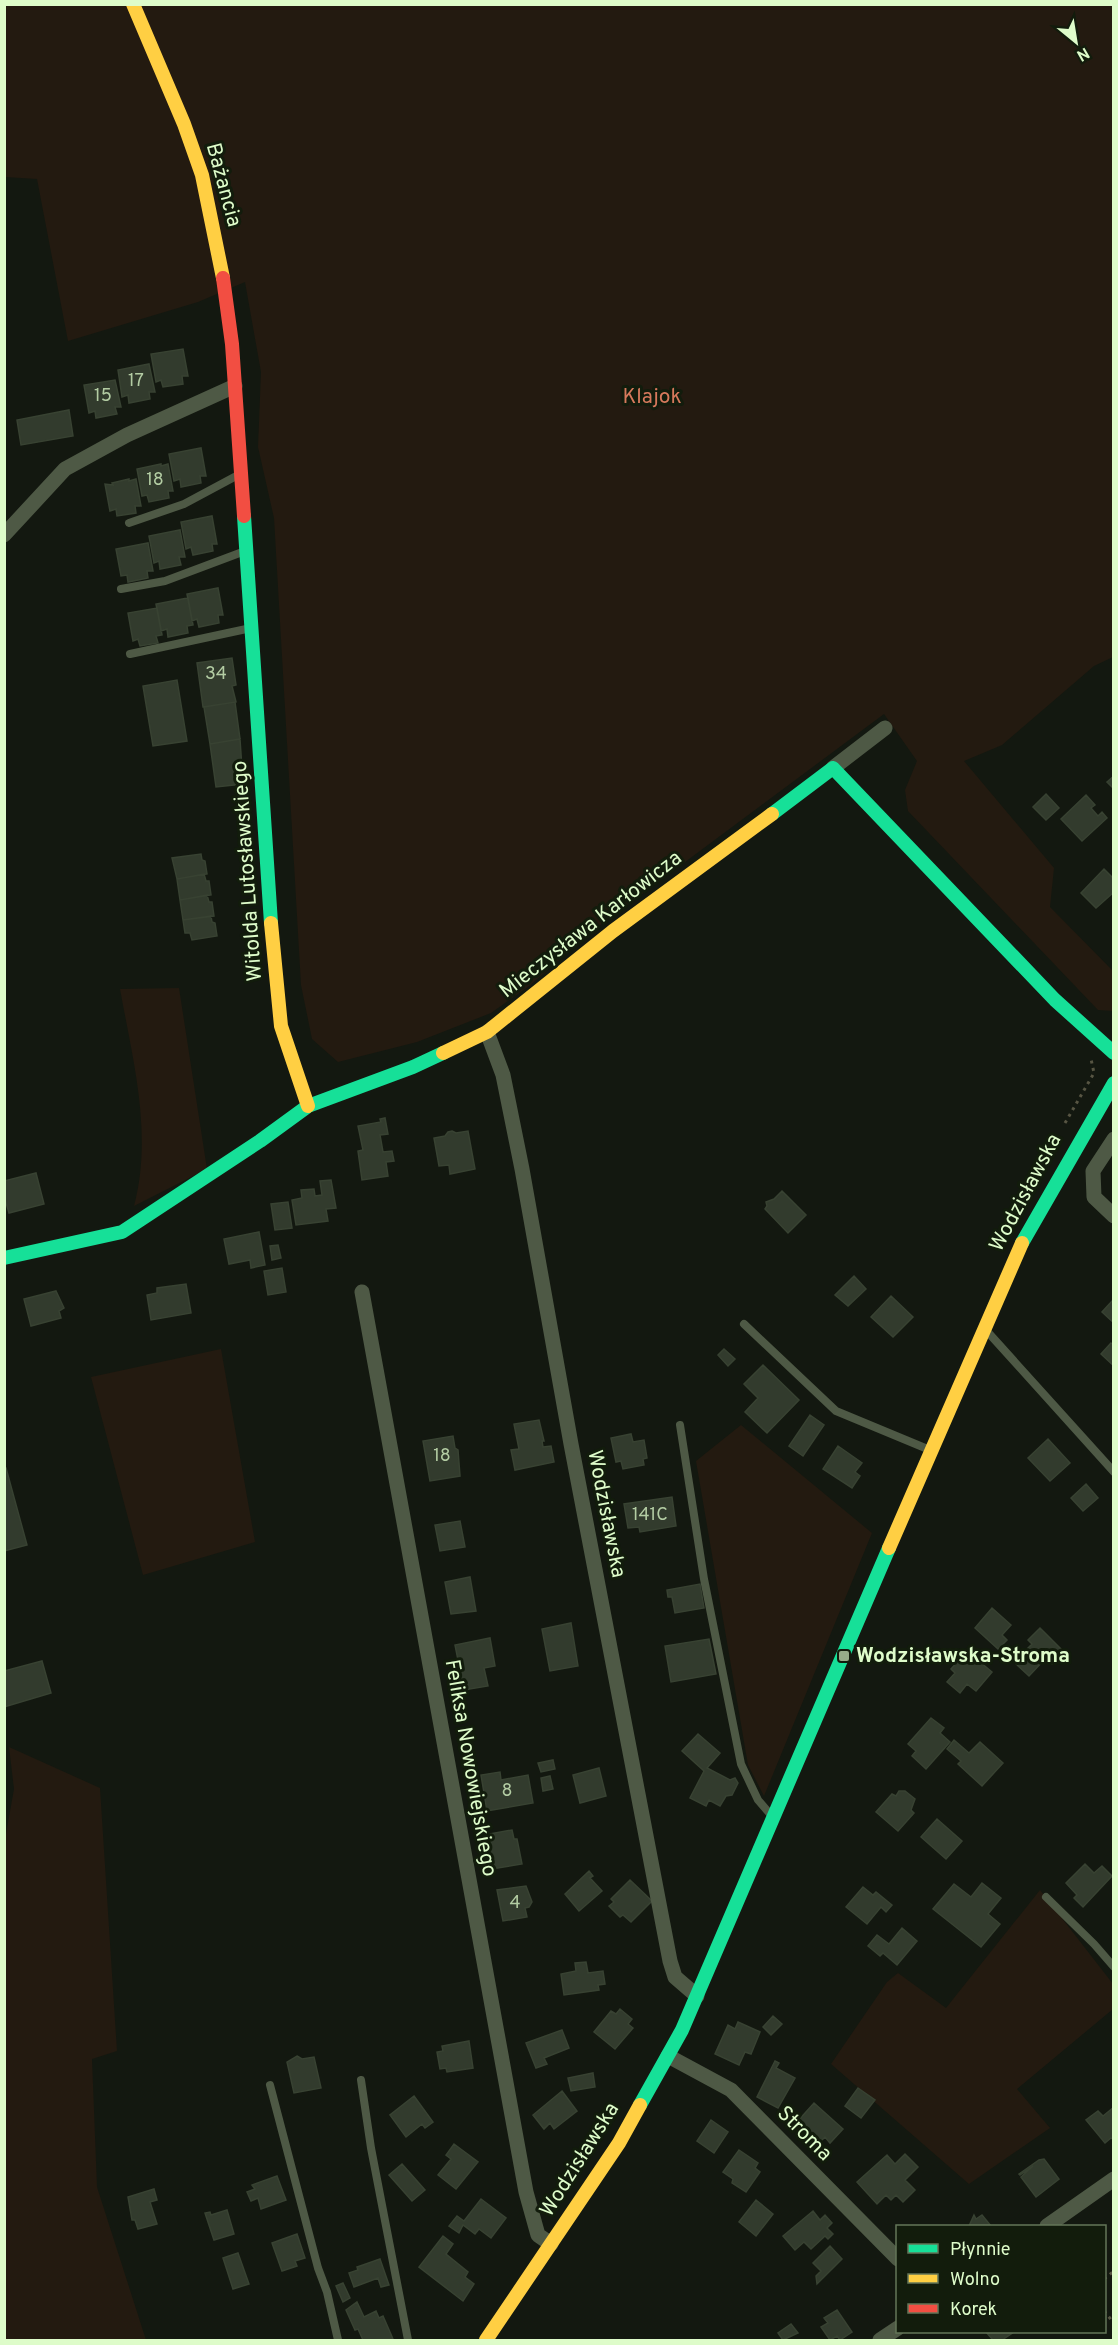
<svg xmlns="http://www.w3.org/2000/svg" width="1118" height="2345" font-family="Overpass,sans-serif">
  <rect width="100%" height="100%" fill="#131810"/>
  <path fill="#231a10" d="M5,5H1113V657L1094,666L1002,745L964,761L1054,868L1050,907L1113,971V1011L1098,1010L908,811L905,790L917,761L884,714L595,929L529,986L491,1013L417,1042L338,1062L312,1039L301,985L274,518L258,447L261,372L245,282L198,302L68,341L37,179L5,177Z
    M179,988L207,1169L134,1206C153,1134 133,1061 120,989Z
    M221,1349L255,1542L143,1575L91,1377Z
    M741,1425L872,1533L764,1796L748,1765L696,1461Z
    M9,1747L100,1788L117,2051L92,2059L97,2187L146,2340H5L4,1845L14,1789Z
    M1040,1890L1113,1984V2009L1017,2089L1050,2128L969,2184L831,2064L887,1982L898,1973L946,2008Z"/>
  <path fill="#323b2d" stroke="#384232" stroke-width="1.5" d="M183,349L188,376H182L183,384L163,387L161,380L156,382L151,354Z
    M149,364L155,392H149L150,399L129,403L128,395L122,397L118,370Z
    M115,380L121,407H115L117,414L96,418L95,411L89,413L84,385Z
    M69,410L73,436L21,445L17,420Z
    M201,448L206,476H200L201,483L181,487L180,479L174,481L169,454Z
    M161,464V466L168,464L173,491H168L169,498L149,502L147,495L142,496L137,469Z
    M129,479V481L136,479L141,506H135L136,513L117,516L116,509L110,511L105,484L113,485L112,483Z
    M212,516L217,544H212L213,551L193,555L191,547L186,549L181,522Z
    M180,530L185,557H179L181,565L160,569L159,561L154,563L149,536Z
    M148,543L153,571H147L148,578L128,582L127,575L121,576L116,549Z
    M218,588L223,615H218L219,623L199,627L197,619L192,621L187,594Z
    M188,598L193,625L187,626L188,633L168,637L167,629L161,631L156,604Z
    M157,608L162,635L156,636L158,643L140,646L138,639L133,641L128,613Z
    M232,658L236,685L232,686L236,702L203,707L197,663Z
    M177,680L187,741L153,746L143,686Z
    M235,702L240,739L210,744L204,707Z
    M240,739L243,784L216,787L210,744Z
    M1114,776V789L1107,782Z
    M1046,794L1059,808L1046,820L1033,807Z
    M1086,795L1095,805L1091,808L1098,816L1102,812L1107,818L1082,841L1061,819Z
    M201,854L202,860L205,861L207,874L177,879L172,858Z
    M1104,869L1114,879V892L1096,908L1081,893Z
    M204,874L206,881H209L211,895L180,900L177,879Z
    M207,895L209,902H212L214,916L183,920L180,900Z
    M211,916L212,922L215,923L217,936L192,940L190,933H185L183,920Z
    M385,1118L388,1134L380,1135L383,1152L392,1151L394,1161L386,1162L388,1176L362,1180L358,1151L363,1150L358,1126L381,1122L380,1119Z
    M452,1131L456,1133L468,1131L475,1169L450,1174L449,1165L439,1166L434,1138L445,1136L448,1132Z
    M36,1173L44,1204L9,1213L4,1196V1181Z
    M331,1180L336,1208L326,1209L328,1221L296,1225L292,1200L302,1198L301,1190L314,1189L315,1196L322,1195L320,1181Z
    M782,1191L806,1215L788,1233L765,1209L767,1206L766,1202L774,1199Z
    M288,1202L292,1228L275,1230L271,1204Z
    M259,1232L265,1265L251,1268L250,1260L229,1264L224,1239Z
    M278,1245L281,1258L272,1260L270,1246Z
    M282,1268L286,1292L268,1295L264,1271Z
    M854,1276L866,1289L848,1306L835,1295Z
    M186,1284L191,1313L151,1320L147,1295L157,1293V1288Z
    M56,1291L64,1308L59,1311L61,1318L31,1326L24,1299Z
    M891,1296L913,1317L893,1337L871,1317Z
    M1114,1299V1323L1102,1312Z
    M1111,1343L1114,1345V1366L1101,1354Z
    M724,1349L735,1359L728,1366L718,1355Z
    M763,1365L799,1400L767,1433L745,1412L758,1398L744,1384Z
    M810,1415L824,1425L803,1456L789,1446Z
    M539,1420L544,1441H542L543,1447L551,1446L554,1462L515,1470L511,1450L519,1449L514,1424Z
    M631,1434L633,1442L644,1440L647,1458L643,1459L644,1465L623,1469L621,1461L616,1462L611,1438Z
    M453,1436L455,1448L458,1450L460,1476L430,1481L423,1441Z
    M1048,1439L1070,1463L1050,1481L1028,1458Z
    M838,1446L862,1463L855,1472L860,1476L852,1488L823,1469Z
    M4,1468H6L27,1545L4,1551Z
    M1086,1484L1098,1498L1083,1511L1071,1498Z
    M672,1497L676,1526L640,1532L639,1527L628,1528L624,1504Z
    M460,1521L465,1547L440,1551L435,1525Z
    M470,1577L476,1611L451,1614L445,1582Z
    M700,1584L704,1608L675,1613L672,1597H668L667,1590Z
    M992,1608L1011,1625L1002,1635L1007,1640L998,1649L975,1628Z
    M571,1623L578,1666L550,1671L542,1629Z
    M1040,1628L1064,1652L1052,1664L1046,1658L1029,1676L1014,1662L1032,1644L1028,1640Z
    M490,1638L495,1666L484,1668L488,1686L464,1690L455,1645Z
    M709,1639L716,1674L671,1682L665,1646Z
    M967,1651L992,1672L976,1691L967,1684L960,1693L947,1682L955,1673L951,1669Z
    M42,1661L51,1693L4,1707V1671Z
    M931,1718L944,1728L940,1733L950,1742L926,1769L912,1756L916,1751L908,1744Z
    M698,1734L720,1753L707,1768L730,1780L735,1778L738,1783L732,1795L726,1796L720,1806L709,1800L706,1806L690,1798L704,1771L682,1751Z
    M954,1740L969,1753L980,1742L1003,1763L982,1786L958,1764L961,1761L947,1749Z
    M553,1760L555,1769L541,1772L538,1763Z
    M599,1768L606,1796L580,1803L573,1775Z
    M500,1772L501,1780L528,1775L533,1803L487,1811L481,1775Z
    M550,1776L553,1789L543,1791L541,1778Z
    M899,1791H905L915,1799L911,1810L914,1813L898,1831L876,1812L892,1794L896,1796Z
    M937,1819L962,1841L946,1859L921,1837Z
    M512,1830L514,1839H517L522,1864L492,1869L488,1844H491L489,1834Z
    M1085,1864L1094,1873L1102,1866L1112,1876L1083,1907L1074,1898L1077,1895L1066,1883Z
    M589,1871L593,1876L590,1878L602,1891L579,1911L565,1894Z
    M630,1880L652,1901L631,1922L623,1915L620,1917L609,1906L614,1902L611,1899Z
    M982,1883L1001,1898L988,1914L1000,1924L981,1947L933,1909L954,1884L971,1897Z
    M526,1886L532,1902L529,1907L525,1908L527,1917L503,1921L497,1890Z
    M863,1887L873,1895L876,1892L892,1905L886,1912L881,1907L867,1924L846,1907Z
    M902,1928L917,1941L897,1965L883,1953L880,1956L868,1946L877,1935L889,1944Z
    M586,1962L588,1973L603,1971L605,1984L598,1985L599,1990L564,1995L561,1974L576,1971L575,1963Z
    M620,2009L632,2019L628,2024L633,2028L615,2049L594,2032L611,2011L616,2014Z
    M773,2016L782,2024L771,2035L763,2027Z
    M738,2022L760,2032L751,2054L745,2052L739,2065L715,2054L728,2025L735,2029Z
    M562,2030L569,2048L544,2058L547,2064L536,2068L526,2043Z
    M469,2041L473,2068L447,2072L446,2068L440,2069L437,2052L443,2051L442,2046Z
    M297,2056L302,2059L314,2057L321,2088L294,2093L287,2062Z
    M775,2061L779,2063L776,2068L795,2078L778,2108L757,2097Z
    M593,2073L595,2087L571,2091L568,2078Z
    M858,2088L875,2100L861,2118L845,2106Z
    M562,2091L577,2111L554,2129L550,2123L544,2129L533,2115Z
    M414,2096L433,2122L425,2128L422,2124L406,2137L390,2115Z
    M814,2103L843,2129L830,2143L825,2137L819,2143L797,2122Z
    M1114,2107V2140L1111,2138L1105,2143L1086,2120L1098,2111L1103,2116Z
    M711,2120L728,2132L714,2153L697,2141Z
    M454,2144L478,2162L456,2189L438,2175L451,2159L446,2155Z
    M739,2150L758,2163L755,2168L760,2172L746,2192L732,2183L733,2179L723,2172Z
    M905,2154L918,2167L905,2180L915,2190L903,2202L896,2195L891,2200L886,2195L877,2204L857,2182L887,2155L895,2164Z
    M1044,2159L1059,2179L1036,2197L1021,2177L1033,2166L1020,2175L1019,2174L1039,2160Z
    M402,2164L425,2190L412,2201L389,2175Z
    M277,2176L286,2200L261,2209L258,2198L251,2201L247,2192L255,2189L252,2185Z
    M154,2189L157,2200L150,2202L157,2224L138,2229L135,2220H132L128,2197Z
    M481,2199L506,2218L491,2238L479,2229L475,2234L463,2225L459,2233L449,2226L457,2216L464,2221Z
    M756,2200L773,2214L756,2236L739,2222Z
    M227,2210L234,2234L214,2240L205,2213L210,2212L211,2215Z
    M813,2211L820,2220L825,2215L832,2223L827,2228L833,2234L828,2239L825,2236L811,2249L804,2242L795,2250L783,2236Z
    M974,2215L976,2219L982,2215L991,2226H969Z
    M297,2234L305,2258L295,2261L297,2266L282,2271L272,2243Z
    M443,2236L453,2244L446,2254L468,2272L465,2277L474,2284L463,2301L419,2267Z
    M830,2246L842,2259L817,2284L816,2276L821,2271L813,2263Z
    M238,2253L249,2284L233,2289L223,2258Z
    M380,2259L389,2285L381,2287L378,2278L354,2287L349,2273L358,2270L357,2267L360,2266Z
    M343,2283L350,2298L343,2302L336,2286Z
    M357,2302L364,2317L376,2311L379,2318L383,2316L393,2339L363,2340L358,2329L355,2330L346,2310Z
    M837,2310L852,2332L840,2340L837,2336L830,2340L821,2327L828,2323L824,2318Z
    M791,2324L798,2333L783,2340L778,2333Z
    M986,2332H1014L1002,2340H993Z"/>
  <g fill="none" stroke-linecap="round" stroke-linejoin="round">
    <path stroke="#575543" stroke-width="3" stroke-dasharray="3 4.5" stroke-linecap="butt" d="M1065,1123L1094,1073L1091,1059
      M1104,2279L1114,2271
      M1104,2311L1113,2322"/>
    <path stroke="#4e5945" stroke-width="8" d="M129,523L184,504L240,474
      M121,589L165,581L245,551
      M130,654L251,628
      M744,1324L836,1411L930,1450
      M985,1329L1114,1472
      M680,1425L704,1579L741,1764L758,1800L771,1815
      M1046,1897L1094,1944L1114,1967
      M361,2080L371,2148L408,2340
      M270,2085L318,2268L327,2292L338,2340"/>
    <path stroke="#4e5945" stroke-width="15" d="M4,535L65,469L127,435L235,386
      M833,768L885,728
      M487,1032L503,1075L522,1169L571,1444L670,1961L675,1977L697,1996
      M1114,1139L1093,1171L1094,1197L1114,1216
      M362,1292L526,2192L538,2235L551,2244
      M668,2056L731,2090L898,2259
      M1047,2226L1114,2179
      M880,2340L898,2328"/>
    <path stroke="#16e098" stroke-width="14" d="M244,516L271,923
      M772,814L833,768L1055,1000L1114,1053
      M1022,1243L1114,1083
      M4,1258L122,1232L260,1141L308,1106L413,1067L443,1053
      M640,2105L682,2030L889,1548"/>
    <path stroke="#ffcf43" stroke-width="14" d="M133,4L184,124L202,175L223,278
      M271,923L281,1026L308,1106
      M443,1053L487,1032L613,931L772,814
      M889,1548L1022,1243
      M486,2340L619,2143L640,2105"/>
    <path stroke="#f24e42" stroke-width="14" d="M223,278L232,344L244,516"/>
  </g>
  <rect fill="#97ac89" stroke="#121c0c" stroke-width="2" x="838" y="1650" width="12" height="12" rx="3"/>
  <g text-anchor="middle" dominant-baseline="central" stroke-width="6" stroke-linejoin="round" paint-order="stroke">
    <g font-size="18" fill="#b3cca3">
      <text x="136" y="381">17</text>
      <text x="103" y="396">15</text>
      <text x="155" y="480">18</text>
      <text x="216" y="674">34</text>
      <text x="442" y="1456">18</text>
      <text x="650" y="1515">141C</text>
      <text x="507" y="1791">8</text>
      <text x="515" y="1903">4</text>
    </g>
    <g font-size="21" fill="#defcca" stroke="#121c0c">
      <text transform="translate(223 185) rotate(75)">Bażancia</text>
      <text transform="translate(248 871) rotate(-94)">Witolda Lutosławskiego</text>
      <text transform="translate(591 925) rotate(-38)">Mieczysława Karłowicza</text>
      <text transform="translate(1026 1193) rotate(-62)">Wodzisławska</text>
      <text transform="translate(606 1514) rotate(79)">Wodzisławska</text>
      <text transform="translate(470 1768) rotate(80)">Feliksa Nowowiejskiego</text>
      <text transform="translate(804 2134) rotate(45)">Stroma</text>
      <text transform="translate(580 2160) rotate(-58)">Wodzisławska</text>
    </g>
    <g font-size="21" fill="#d6795c" stroke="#121c0c">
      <text x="652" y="397">Klajok</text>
    </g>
    <g font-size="21" font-weight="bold" fill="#defcca" stroke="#121c0c" text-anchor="start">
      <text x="856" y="1656">Wodzisławska-Stroma</text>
    </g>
  </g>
  <rect width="1118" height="2345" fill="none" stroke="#defcca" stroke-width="12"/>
  <rect x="896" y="2225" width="210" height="108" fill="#121c0c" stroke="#647658" stroke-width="1.5"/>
  <rect x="908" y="2244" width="30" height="9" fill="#16e098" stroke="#647658" stroke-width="1.5"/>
  <text x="950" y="2255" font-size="18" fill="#defcca">Płynnie</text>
  <rect x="908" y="2274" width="30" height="9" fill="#ffcf43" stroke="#647658" stroke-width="1.5"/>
  <text x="950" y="2285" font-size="18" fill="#defcca">Wolno</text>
  <rect x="908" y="2304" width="30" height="9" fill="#f24e42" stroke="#647658" stroke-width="1.5"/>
  <text x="950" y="2315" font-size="18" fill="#defcca">Korek</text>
  <g transform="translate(1076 42) rotate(150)" stroke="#121c0c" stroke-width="4.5" paint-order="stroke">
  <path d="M0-4.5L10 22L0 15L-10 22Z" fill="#defcca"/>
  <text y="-9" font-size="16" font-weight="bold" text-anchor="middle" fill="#defcca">N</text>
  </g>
</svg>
